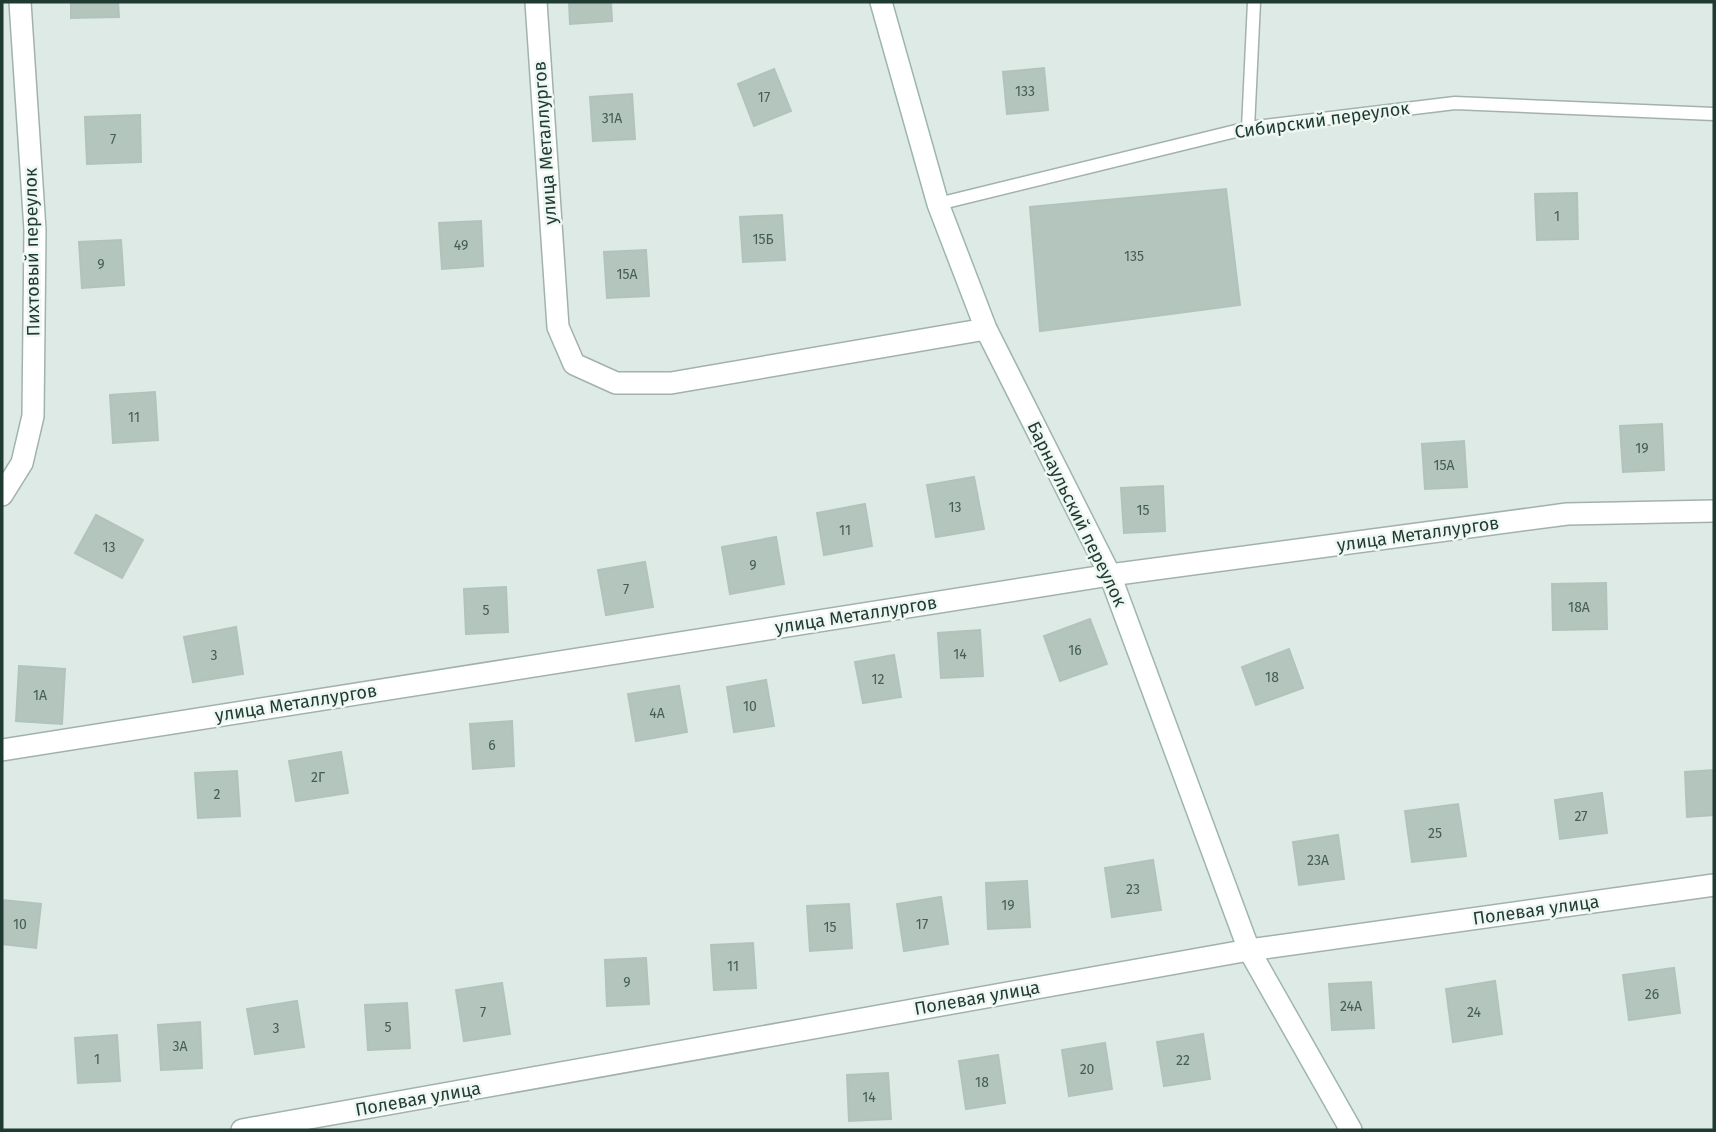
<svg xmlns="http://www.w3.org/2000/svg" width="1716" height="1132" font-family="'Fira Sans',sans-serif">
  <rect width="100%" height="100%" fill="#deeae5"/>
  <path fill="#b3c5bd" stroke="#b0c4bb" stroke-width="2" d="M71,2H118L119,17L71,18Z
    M569,2H611L612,21L570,24Z
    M1044,68L1048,110L1007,114L1003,72Z
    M774,69L791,111L754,126L738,84Z
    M632,94L635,139L593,141L590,97Z
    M140,115L141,162L87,164L85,117Z
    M1226,189L1240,305L1040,331L1030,207Z
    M1577,193L1578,239L1537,240L1535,194Z
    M782,215L785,260L743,262L740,217Z
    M481,221L483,266L442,269L439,223Z
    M121,240L124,285L82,288L79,242Z
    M646,250L649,296L607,298L604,252Z
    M155,392L158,440L113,443L110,395Z
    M1662,424L1664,470L1623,472L1620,426Z
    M1464,441L1467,487L1425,489L1422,444Z
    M974,477L984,529L936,537L927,485Z
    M1163,486L1165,531L1124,533L1121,488Z
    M865,504L872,546L824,555L817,513Z
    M96,515L143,540L122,578L75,553Z
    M776,537L784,584L730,594L722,547Z
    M645,562L653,607L606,615L598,570Z
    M1606,583L1607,629L1553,630L1552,584Z
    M506,587L508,632L466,634L464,589Z
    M1090,619L1107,664L1060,681L1044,636Z
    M236,627L243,674L193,682L184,637Z
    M980,630L983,676L941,678L938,633Z
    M1289,649L1303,688L1256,705L1242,667Z
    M894,655L901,697L863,703L855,662Z
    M19,666L65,669L62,724L16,721Z
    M766,680L774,726L734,732L727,687Z
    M679,686L687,732L636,741L628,694Z
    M512,721L514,766L473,769L470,724Z
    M341,752L348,793L296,801L289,761Z
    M1714,770V815L1687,817L1685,772Z
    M237,771L240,816L198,818L195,773Z
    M1602,793L1607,833L1560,839L1555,800Z
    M1458,804L1466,856L1412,862L1405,811Z
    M1338,835L1344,879L1299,885L1293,842Z
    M1153,860L1161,910L1112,917L1105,868Z
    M1027,881L1030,927L988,929L986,883Z
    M941,897L948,944L904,951L897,904Z
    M2,900L41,904L36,948L2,944Z
    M849,904L852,948L810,951L807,906Z
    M753,943L756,988L714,990L711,945Z
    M646,958L649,1004L607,1006L605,960Z
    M1674,968L1680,1013L1629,1020L1623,975Z
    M1495,981L1502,1034L1453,1042L1446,989Z
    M1371,982L1374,1028L1332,1030L1329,984Z
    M502,983L510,1034L464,1041L456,990Z
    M297,1001L304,1047L255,1054L247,1009Z
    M407,1003L410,1048L368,1050L365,1005Z
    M200,1022L202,1068L161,1070L158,1025Z
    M1203,1034L1210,1079L1164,1086L1157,1042Z
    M117,1035L120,1081L78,1083L75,1038Z
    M1105,1043L1112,1089L1069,1096L1062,1050Z
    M998,1055L1005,1103L966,1109L959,1061Z
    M888,1073L891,1119L849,1121L847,1075Z"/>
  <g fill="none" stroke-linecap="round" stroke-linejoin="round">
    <g stroke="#a1b2ac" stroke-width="15">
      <path id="lane" d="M1248,128L1254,2
        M938,204L1248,128L1455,103L1714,114"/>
    </g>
    <g stroke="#a1b2ac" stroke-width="24">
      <path id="street" d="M536,2L558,327L574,364L616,383H671L986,329
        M2,495L22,463L33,416L35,230L20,2
        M2,750L1110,575L1567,514L1714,511
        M242,1130L1249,950L1714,885"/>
    </g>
    <g stroke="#9db6ad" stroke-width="24">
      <path id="secondary" d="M881,2L938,204L986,329L1110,575L1249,950L1351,1130"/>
    </g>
    <use href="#lane" stroke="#fff" stroke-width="12"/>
    <use href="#street" stroke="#fff" stroke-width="21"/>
    <use href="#secondary" stroke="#fff" stroke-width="21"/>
  </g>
  <g text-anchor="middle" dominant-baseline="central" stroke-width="5" stroke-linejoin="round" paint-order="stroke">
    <g font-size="14" fill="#445d55">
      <text x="1025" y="91">133</text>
      <text x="764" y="97">17</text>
      <text x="612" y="118">31А</text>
      <text x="113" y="139">7</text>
      <text x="1557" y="216">1</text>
      <text x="763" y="239">15Б</text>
      <text x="461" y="245">49</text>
      <text x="1134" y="256">135</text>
      <text x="101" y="264">9</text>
      <text x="627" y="274">15А</text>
      <text x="134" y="417">11</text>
      <text x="1642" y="448">19</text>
      <text x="1444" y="465">15А</text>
      <text x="955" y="507">13</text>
      <text x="1143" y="510">15</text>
      <text x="845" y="530">11</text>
      <text x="109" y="547">13</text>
      <text x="753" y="565">9</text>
      <text x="626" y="589">7</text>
      <text x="1579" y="607">18А</text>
      <text x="486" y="610">5</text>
      <text x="1075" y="650">16</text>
      <text x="960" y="654">14</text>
      <text x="214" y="655">3</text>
      <text x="1272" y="677">18</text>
      <text x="878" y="679">12</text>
      <text x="40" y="695">1А</text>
      <text x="750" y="706">10</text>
      <text x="657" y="713">4А</text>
      <text x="492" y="745">6</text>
      <text x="318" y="777">2Г</text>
      <text x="217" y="794">2</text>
      <text x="1581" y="816">27</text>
      <text x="1435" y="833">25</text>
      <text x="1318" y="860">23А</text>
      <text x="1133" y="889">23</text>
      <text x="1008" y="905">19</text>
      <text x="20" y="924">10</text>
      <text x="922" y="924">17</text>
      <text x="830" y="927">15</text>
      <text x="733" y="966">11</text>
      <text x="627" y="982">9</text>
      <text x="1652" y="994">26</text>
      <text x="1351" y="1006">24А</text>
      <text x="483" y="1012">7</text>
      <text x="1474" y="1012">24</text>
      <text x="388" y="1027">5</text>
      <text x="276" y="1028">3</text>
      <text x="180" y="1046">3А</text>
      <text x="97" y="1059">1</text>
      <text x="1183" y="1060">22</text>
      <text x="1087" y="1069">20</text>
      <text x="982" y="1082">18</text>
      <text x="869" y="1097">14</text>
    </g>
    <g font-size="18" fill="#1f3a32" stroke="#eef7f2">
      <text transform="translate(1322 120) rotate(-8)">Сибирский переулок</text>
      <text transform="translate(545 143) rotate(-94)">улица Металлургов</text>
      <text transform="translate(32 252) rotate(-91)">Пихтовый переулок</text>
      <text transform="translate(1077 514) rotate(64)">Барнаульский переулок</text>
      <text transform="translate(1418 534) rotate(-8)">улица Металлургов</text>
      <text transform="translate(856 615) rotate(-9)">улица Металлургов</text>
      <text transform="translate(296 703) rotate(-9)">улица Металлургов</text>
      <text transform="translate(1536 910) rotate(-8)">Полевая улица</text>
      <text transform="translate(977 998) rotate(-10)">Полевая улица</text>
      <text transform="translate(418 1099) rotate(-10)">Полевая улица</text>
    </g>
  </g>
  <rect width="1716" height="1132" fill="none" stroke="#1f3a32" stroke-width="7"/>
</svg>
